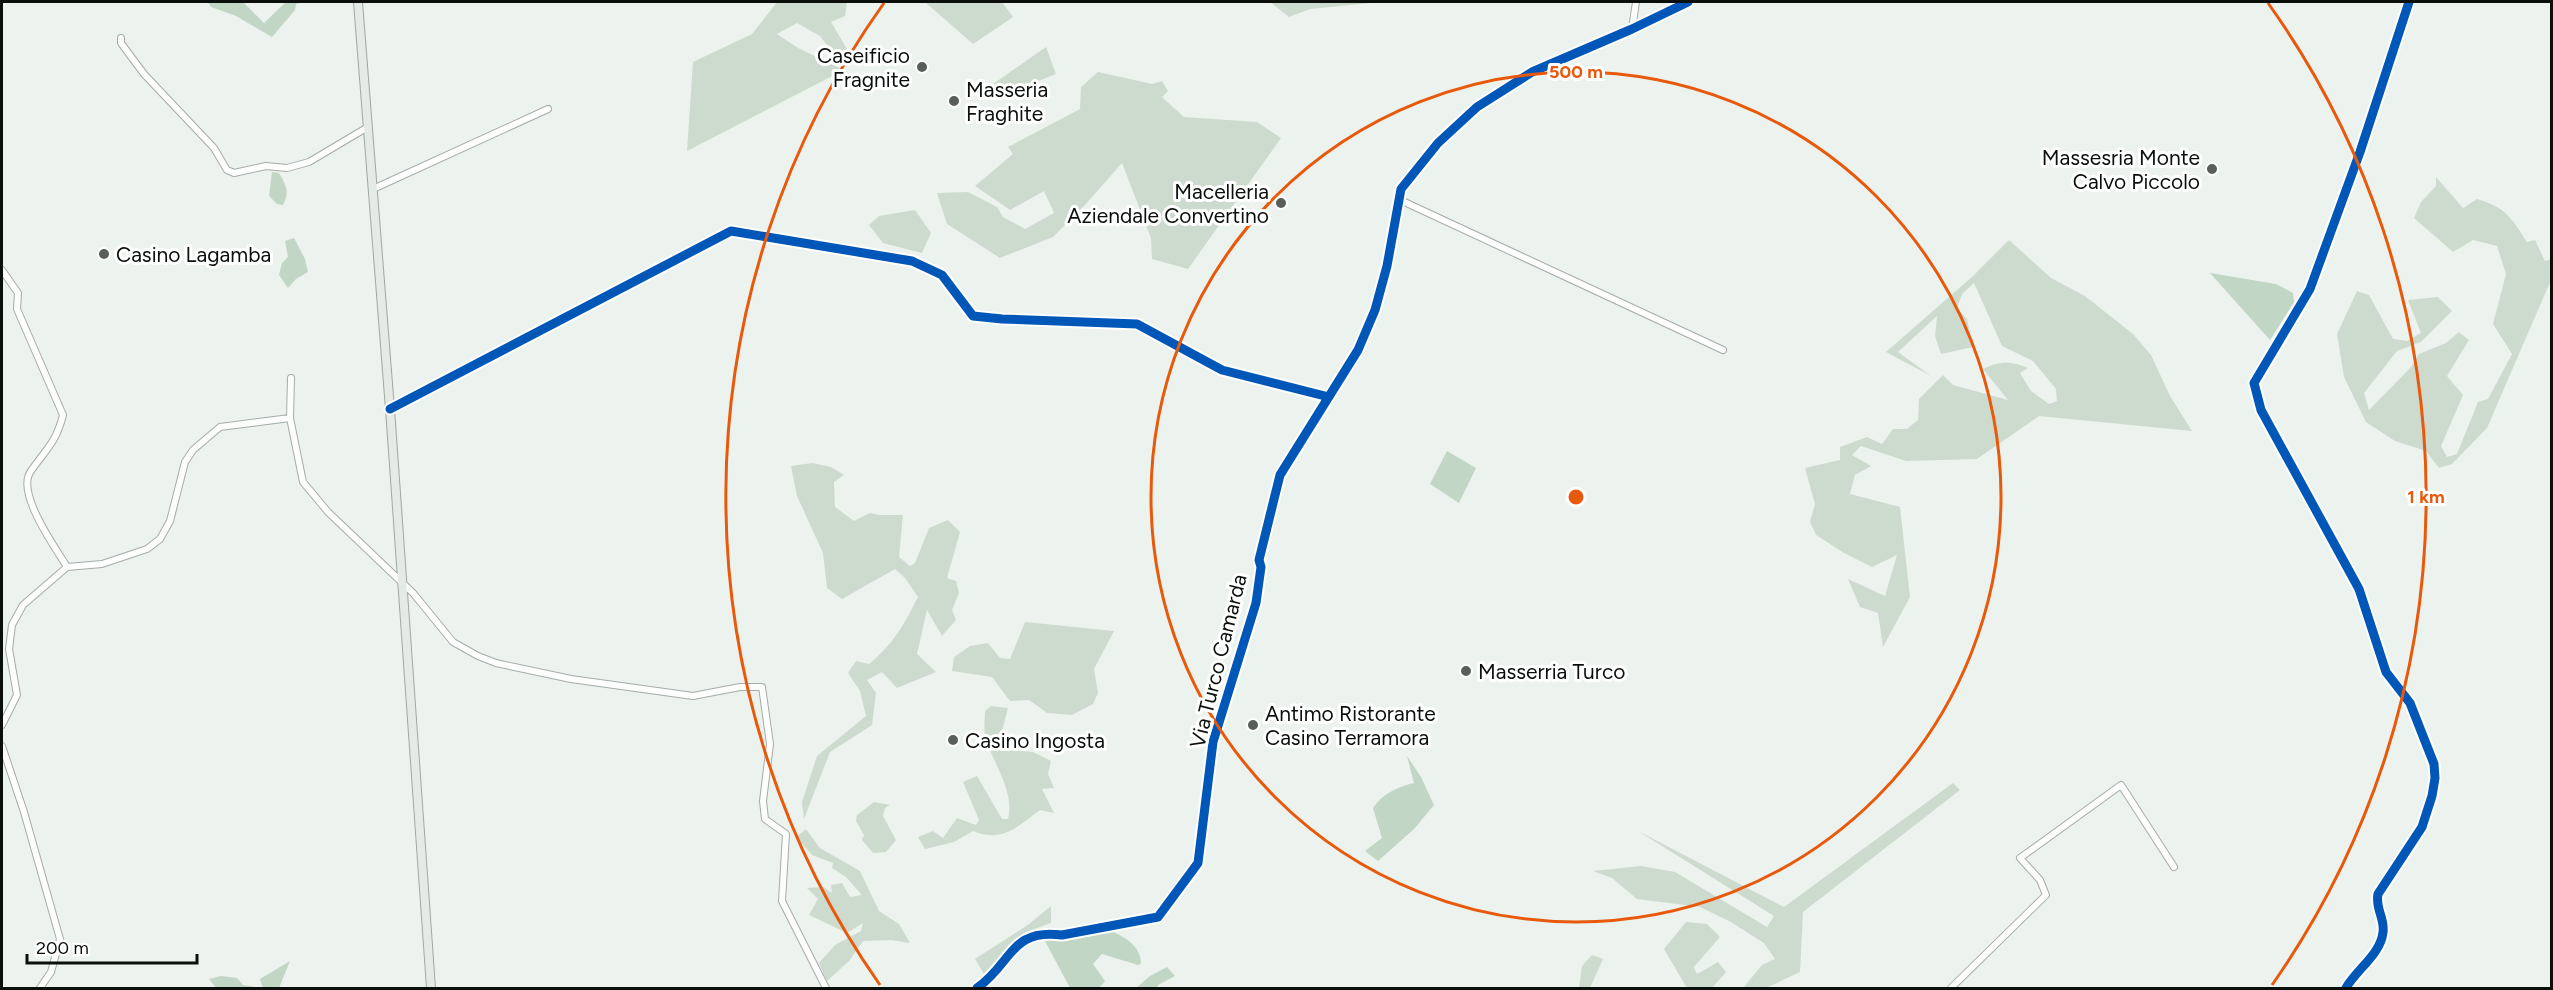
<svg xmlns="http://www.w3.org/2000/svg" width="2553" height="990" font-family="Figtree,sans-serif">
  <rect width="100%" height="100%" fill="#ecf2ed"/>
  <path fill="#cddbcf" d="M777,2H847L845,16L831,22L851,56L838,59L820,36L797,23L777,34L798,48L844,70L687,151L693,62L752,34Z
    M925,2H1002L1013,17L973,44Z
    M1270,2H1381L1310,9L1289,17Z
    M1046,47L1056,74L1001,96L991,89L993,84Z
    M1098,72L1152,84L1162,81L1168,91L1162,97L1184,117L1257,122L1281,138L1188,269L1152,259L1151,238L1122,163L1084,206L1053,237L1000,258L947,224L937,193L968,192L997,207L1003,217L1025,229L1054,213L1044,191L1010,210L975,186L1013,154L1008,147L1080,109L1081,87Z
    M2436,177L2463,208L2477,199C2505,207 2512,218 2527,242L2535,240L2545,261L2552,259L2551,280L2487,428L2452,464L2439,468L2426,451L2395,441L2366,422L2344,377L2337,334L2357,291L2369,295L2393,339L2407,341L2421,333L2408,300L2438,297L2452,311L2421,342L2397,351L2364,393L2369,410L2412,366L2419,354L2446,343L2459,332L2469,340L2447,376L2463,395L2441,446L2447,457L2457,454L2478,402L2488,399L2512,354L2493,324L2506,274L2497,246L2473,240L2453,252L2414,218L2421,202L2436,186Z
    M915,210L931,233L922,253L883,243L869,225L879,216Z
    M2009,240L2051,278L2085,296L2133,334L2151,355L2170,396L2192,431L2039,416L1977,459L1906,461L1861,446L1852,455L1871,466L1855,475L1850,494L1900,507L1910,597L1883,647L1878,613L1860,607L1848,579L1885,596L1897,555L1872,567L1844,553L1816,535L1810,522L1815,504L1805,468L1840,460V447L1867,437L1882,444L1893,429H1907L1918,420L1919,399L1943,375L1953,385L2008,400L1983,369C2000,361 2011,361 2028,368L2020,373L2031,391L2049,404L2057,401L2056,389L2033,361L2002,346L1974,283L1962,294L1957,308L1967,319L1973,347L1941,354L1935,336L1937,316L1898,352L1931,376L1886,352L1973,276Z
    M812,463L831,467L844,475L834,482L835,507L854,521L870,513L879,515H903L899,557L910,566L915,563L929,528L948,520L960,532L947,578L956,581L959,593L952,610L956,620L942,636L927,610L917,654L936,672L897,688L882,672L867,680L876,693L872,725L830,752L804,819L802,802L817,756L866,716L860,691L848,673L856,661L869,664C892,646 905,623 918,597L905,578L895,569L842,599L827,588L823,553L797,496L791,466Z
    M1025,622L1114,631L1094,669L1098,693L1093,704L1072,715L1047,713L1029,700L1010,701L992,677L952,671L954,657L970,646L988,643L1000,658L1010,659Z
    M991,706L1008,708L1000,739L1012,750L1033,752L1051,761L1048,774L1054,788L1042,789L1054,813L1040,810C1017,827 1002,843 973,831L954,842L925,849L918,837L933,831L943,838L957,818L976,825L979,820L963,782L977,776L1002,819H1008C1015,792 994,765 986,739C983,731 985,720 985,711Z
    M1953,783L1960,790L1803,912L1800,972L1766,988H1743L1762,965L1775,959L1764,943L1731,922L1700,907L1637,899L1612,878L1593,871L1641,866L1675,872L1767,927L1774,916L1638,831L1784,907Z
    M874,802L890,805L885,808L883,816L896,840L886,852L873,853L862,840L864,835L856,821L857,815Z
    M806,829L820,848L860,871L879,911L899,924L910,943L891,940L863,941L849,961L827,981L819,963L835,945L861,931L863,923L847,933L809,915L818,899L807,888L823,887L832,893L831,885L842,883L850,897L862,895L846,877L832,868L833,863L812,855L796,837Z
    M1051,906V923L1026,932L984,974L975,959L1029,924Z
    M1686,922L1707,924L1720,937L1694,967L1697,974L1718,962L1726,972L1712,988H1687L1664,949Z
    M1592,955L1603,959L1590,988H1579L1582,966Z"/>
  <path fill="#c1d6c5" d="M208,2H243L264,23L286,2H302L296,4L295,10L272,37L236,16L211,7Z
    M272,172L279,173C286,185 290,192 283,205L277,204L269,196Z
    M294,238L305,259L308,272L296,279L288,288L279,275L282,263L288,257L285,241Z
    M2210,273L2276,284L2293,293L2294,302L2270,340Z
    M1447,451L1476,468L1459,503L1430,484Z
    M1407,756L1421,777L1434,805L1414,829L1378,861L1365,851L1382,838L1373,808C1383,793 1398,787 1414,783Z
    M1105,929C1120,934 1141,944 1141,963L1138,965L1102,954L1093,964L1105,981L1099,988H1070L1045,941Z
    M290,961L279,988H216L209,979L221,976L237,978L243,985L263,988L260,979Z
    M1167,967L1175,976L1158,985L1157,988H1136L1150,976Z"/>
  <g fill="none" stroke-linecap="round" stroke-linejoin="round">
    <g stroke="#a6aca7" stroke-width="8">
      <path id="minor" d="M1632,29L1636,2
        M121,38V43L144,74L214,148L227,170L234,173L266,166L287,168L309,162L368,127
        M373,189L548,109
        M1398,199L1723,350
        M2,270L18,293L17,309L63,415C56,443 46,449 31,471C15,492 55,547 67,567
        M291,378L290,418L303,482L328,512L413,593L453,642L478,656L496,663L571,679L693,696L740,687H762L770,744L763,801L765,819L786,834L782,901L826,988
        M390,409L731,231L912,261L942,275L973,316L1002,319L1137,324L1222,370L1329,397
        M2,725L17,695L9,649L12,625L23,605L67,567L102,564L147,549L160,539L170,521L185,462L193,450L220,427L290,418
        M2,746L24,812L60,939L51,972L40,988
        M977,988C1012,964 1010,928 1062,935L1158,917L1198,863L1213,742L1256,603L1261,567L1259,560L1280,475L1358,350L1375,310L1387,266L1401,189L1438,143L1477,107L1532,72L1632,29L1688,2
        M1951,988L2046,895L2040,880L2020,858L2121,785L2174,867
        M2346,988C2356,970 2381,954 2383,932C2385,918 2375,909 2378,894L2422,827L2432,796L2435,778L2434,764L2410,703L2386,672L2359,589L2261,410L2254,383L2310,289L2360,152L2409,2"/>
    </g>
    <g stroke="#9daaa1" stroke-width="10">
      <path id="major" d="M358,2L390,409L431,988"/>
    </g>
    <use href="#minor" stroke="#fcfdfc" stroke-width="6"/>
    <use href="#major" stroke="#e4eae5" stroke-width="8"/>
    <g stroke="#fff" stroke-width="13">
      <path id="cycleway" d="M390,409L731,231L912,261L942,275L973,316L1002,319L1137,324L1222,370L1329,397
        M977,988C1012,964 1010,928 1062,935L1158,917L1198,863L1213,742L1256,603L1261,567L1259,560L1280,475L1358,350L1375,310L1387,266L1401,189L1438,143L1477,107L1532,72L1632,29L1688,2
        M2346,988C2356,970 2381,954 2383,932C2385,918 2375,909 2378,894L2422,827L2432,796L2435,778L2434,764L2410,703L2386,672L2359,589L2261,410L2254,383L2310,289L2360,152L2409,2"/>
    </g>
    <use href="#cycleway" stroke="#0057b8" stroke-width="9"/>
  </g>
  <g fill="none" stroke="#e8590c" stroke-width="3">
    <circle cx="1576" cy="497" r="425"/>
    <path d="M880 985A850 850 0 0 1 884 3M2268 3A850 850 0 0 1 2272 985"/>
  </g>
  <g fill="#595e5a" stroke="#fff" stroke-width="2">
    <circle cx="922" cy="67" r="6"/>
    <circle cx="954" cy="101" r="6"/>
    <circle cx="2212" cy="169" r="6"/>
    <circle cx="1281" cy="203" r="6"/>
    <circle cx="104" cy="254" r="6"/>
    <circle cx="1466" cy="671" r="6"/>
    <circle cx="1253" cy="725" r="6"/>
    <circle cx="953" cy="740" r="6"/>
  </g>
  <g text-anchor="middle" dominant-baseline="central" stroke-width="6" stroke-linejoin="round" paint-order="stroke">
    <g font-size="21" fill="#0a0f0b" stroke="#fff" text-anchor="start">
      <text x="910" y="55" text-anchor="end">Caseificio<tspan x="910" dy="24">Fragnite</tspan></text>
      <text x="966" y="89">Masseria<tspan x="966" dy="24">Fraghite</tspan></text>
      <text x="2200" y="157" text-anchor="end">Massesria Monte<tspan x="2200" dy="24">Calvo Piccolo</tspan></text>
      <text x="1269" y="191" text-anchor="end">Macelleria<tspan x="1269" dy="24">Aziendale Convertino</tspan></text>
      <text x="116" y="254">Casino Lagamba</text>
      <text x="1478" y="671">Masserria Turco</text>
      <text x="1265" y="713">Antimo Ristorante<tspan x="1265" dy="24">Casino Terramora</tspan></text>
      <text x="965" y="740">Casino Ingosta</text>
    </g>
    <g font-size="21" fill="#0a0f0b" stroke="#fff">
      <text transform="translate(1218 661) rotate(-76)">Via Turco Camarda</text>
    </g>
  </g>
  <circle cx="1576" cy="497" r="9" fill="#e8590c" stroke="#fff" stroke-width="3"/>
  <g font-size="18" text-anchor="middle" font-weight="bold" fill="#e8590c" stroke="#fff" stroke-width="6" stroke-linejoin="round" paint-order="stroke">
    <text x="1576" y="78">500 m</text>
    <text x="2426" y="503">1 km</text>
  </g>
  <rect width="2553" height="990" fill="none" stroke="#0a0f0b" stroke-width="6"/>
  <path d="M27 954v9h170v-9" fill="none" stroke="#0a0f0b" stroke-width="3"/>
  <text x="36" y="954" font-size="18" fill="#0a0f0b" stroke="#ffffff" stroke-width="4.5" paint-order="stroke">200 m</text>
</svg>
